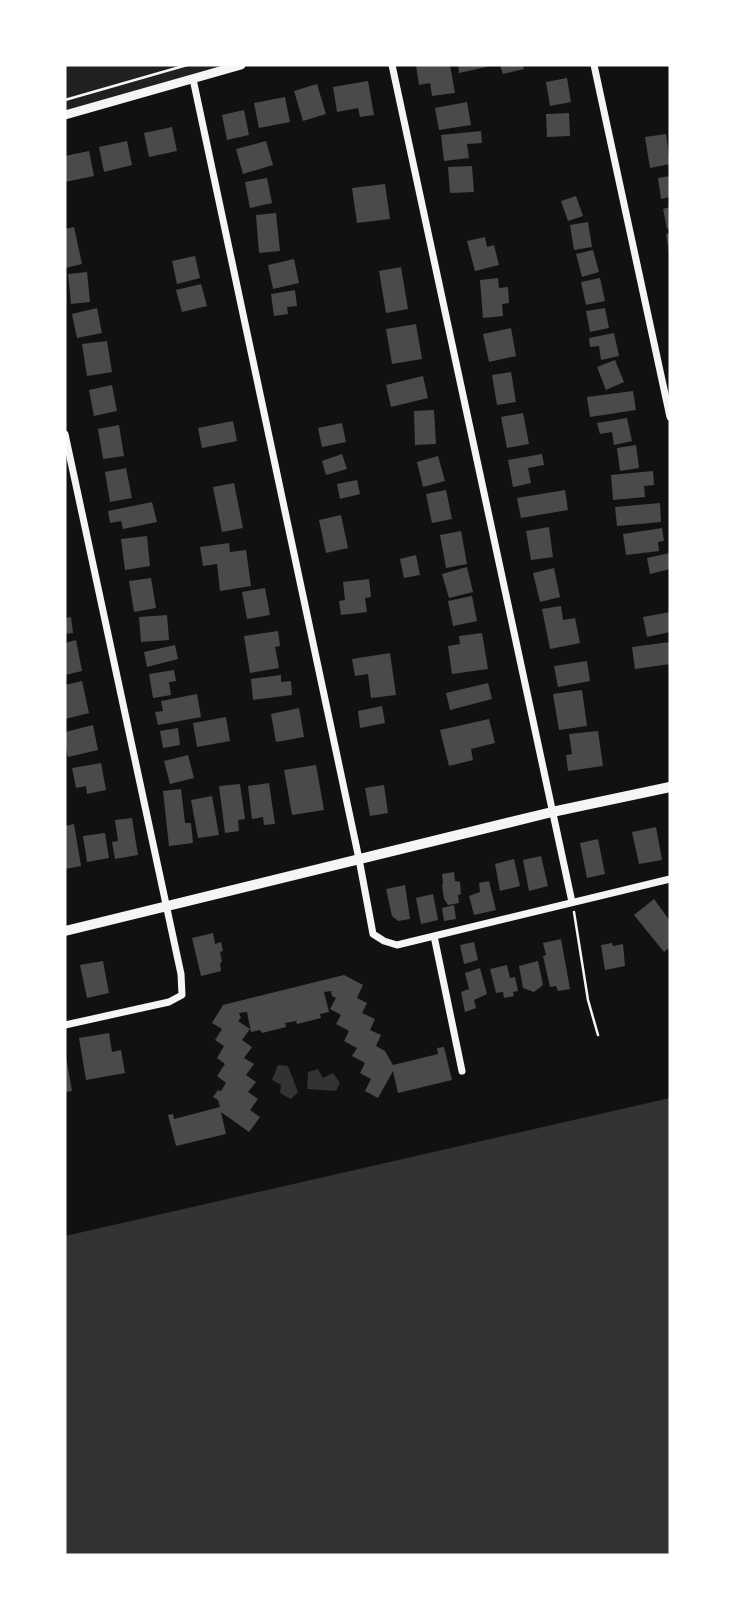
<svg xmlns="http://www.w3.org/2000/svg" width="735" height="1620" font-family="Roboto,sans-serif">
  <rect width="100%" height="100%" fill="#111"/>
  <path fill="#202020" d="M65,65H241L65,115Z"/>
  <path fill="#333" d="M278,1065L288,1066L298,1092L291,1099L280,1093L281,1085L272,1080Z
    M318,1069L323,1078L333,1073L340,1083L336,1091L307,1089L308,1072Z
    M670,1098V1555H65V1236Z"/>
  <path fill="#4a4a4a" d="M416,65H450L455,93L432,96L430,83L419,85Z
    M458,65H491V66L459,73Z
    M500,65H523L524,69L503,74Z
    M567,78L571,102L550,106L546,82Z
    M368,81L374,115L360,117L358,108L337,112L333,87Z
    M317,84L326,114L303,121L294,91Z
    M285,97L290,122L259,128L254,103Z
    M467,102L471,125L439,130L435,108Z
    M244,110L249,135L227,140L222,115Z
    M569,113L570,136L547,137L546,114Z
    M172,127L177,151L149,157L144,133Z
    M481,131L482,143L467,144L469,158L444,161L441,135Z
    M666,134L670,164L650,168L645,137Z
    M127,141L132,165L104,172L99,147Z
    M266,141L273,165L243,174L236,149Z
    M89,151L94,176L65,182V156Z
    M472,166L474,192L450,193L448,167Z
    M670,176V197L661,199L658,178Z
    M267,178L272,203L250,208L245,182Z
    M385,184L390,219L357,223L352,188Z
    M576,196L583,216L568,221L561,201Z
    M670,207V228L667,229L663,209Z
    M276,213L280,251L259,253L256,215Z
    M588,222L592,247L574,250L570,225Z
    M74,227L82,264L65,268V229Z
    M670,233V253H669L666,234Z
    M485,237L487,247L494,245L499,265L475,271L467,241Z
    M593,250L599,272L582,277L576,254Z
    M195,256L200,278L177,284L172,261Z
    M294,259L299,283L273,289L268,265Z
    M401,267L408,309L386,313L379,271Z
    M87,272L90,302L71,304L68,274Z
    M498,278L499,288L508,287L509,303L502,304L503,316L483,318L480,280Z
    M600,278L605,301L586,305L581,282Z
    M201,284L207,306L182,312L176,290Z
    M295,290L297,306L287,307L288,314L274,316L271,294Z
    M97,308L102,333L77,338L72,314Z
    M605,308L609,328L590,332L586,311Z
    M416,324L422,359L392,364L386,329Z
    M511,328L516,356L489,362L483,334Z
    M614,333L619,356L601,360L599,346L590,347L589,338Z
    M107,341L112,372L87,376L82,344Z
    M615,360L624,382L606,390L597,367Z
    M511,372L516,402L497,405L492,375Z
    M423,376L428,398L391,407L386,385Z
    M112,385L117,411L94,416L89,390Z
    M633,391L636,410L590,417L587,397Z
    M434,410L436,444L415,445L414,411Z
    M523,413L529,444L507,448L501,417Z
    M627,418L632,441L614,445L612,432L600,434L597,423Z
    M233,421L237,441L202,448L198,428Z
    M342,423L346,442L322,447L318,428Z
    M119,425L124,456L103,459L98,429Z
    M636,445L639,468L620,471L617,448Z
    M342,454L347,469L326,475L322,461Z
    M542,454L544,465L528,468L531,483L513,487L508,460Z
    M438,456L445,481L423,487L417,462Z
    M126,468L132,498L110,502L105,472Z
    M653,471L654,485L644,486L645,497L613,500L611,475Z
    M357,480L360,494L340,499L337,484Z
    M234,483L243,528L222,532L213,487Z
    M446,490L452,519L432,523L426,494Z
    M565,490L568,510L521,518L517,498Z
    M152,502L157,522L123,529L121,521L110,523L108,511Z
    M660,503L661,522L617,526L615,507Z
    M341,515L348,548L326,553L319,520Z
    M549,527L553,557L531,560L526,531Z
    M662,528L664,541L658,542L659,551L626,555L623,534Z
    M461,531L467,564L446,568L440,535Z
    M147,536L150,566L125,570L121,539Z
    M229,543L230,552L246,550L251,586L220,591L217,564L203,566L200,547Z
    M670,553V569L650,574L647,558Z
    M416,555L420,575L404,578L400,559Z
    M467,567L473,592L449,598L442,574Z
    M554,568L560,597L540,602L533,573Z
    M151,578L156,608L134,612L129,581Z
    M369,579L371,597L365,598L367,612L341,615L339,601L345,600L343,582Z
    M265,588L270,615L247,619L242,592Z
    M472,596L477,621L453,626L448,601Z
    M561,606L563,620L575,618L580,643L550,649L542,609Z
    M670,612V632L647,637L643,617Z
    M167,615L169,640L141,642L139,617Z
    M71,617L73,633L65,634V618Z
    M278,631L280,646L275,647L279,668L250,673L244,636Z
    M482,633L488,669L452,674L448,646L460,644L459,636Z
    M76,640L82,671L65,675V643Z
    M670,642V664L635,669L632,647Z
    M175,645L178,659L147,667L144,652Z
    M390,653L396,695L371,698L368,674L355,676L352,659Z
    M587,661L590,681L558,687L554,666Z
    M174,670L176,681L169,682L171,695L153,698L149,674Z
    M281,675V682L291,681L292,695L253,700L251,679Z
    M82,681L89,713L65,719V685Z
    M488,683L492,699L450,710L446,693Z
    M582,690L587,726L559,730L553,694Z
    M197,694L201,717L158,725L155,712L163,711L161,701Z
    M382,706L385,723L360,728L358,711Z
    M299,708L304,737L276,742L271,714Z
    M226,717L230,741L197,747L193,723Z
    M489,719L495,743L471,749L473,760L449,766L440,730Z
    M93,725L98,750L68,757L65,744V732Z
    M178,728L180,745L163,748L160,731Z
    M598,731L603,766L568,771L566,755L572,754L569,734Z
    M188,755L194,778L170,784L164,761Z
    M101,763L106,790L87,794L86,786L76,788L72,768Z
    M316,765L324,810L292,815L284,770Z
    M269,783L275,824L264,825L263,817L252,819L248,786Z
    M240,784L245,819L238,820L239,831L225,833L219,786Z
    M384,785L388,813L370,816L365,788Z
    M181,789L185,823H191L193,843L169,846L163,791Z
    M212,796L219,835L198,838L191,800Z
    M132,818L138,855L115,859L112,842L118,841L115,820Z
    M74,824L81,866L65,869V826Z
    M656,827L662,860L639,864L632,832Z
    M105,833L109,858L87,862L83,836Z
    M598,839L605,874L587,878L580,843Z
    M541,856L548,886L529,891L523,860Z
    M514,859L520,886L500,891L495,864Z
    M454,872L455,881L460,882L461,894L458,895L459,903L448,905L444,899L442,885L443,884L442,874Z
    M489,881L496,910L474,915L469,896L480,892L479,883Z
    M405,885L410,919L398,921L392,916L386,889Z
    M433,894L438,920L421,924L416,898Z
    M654,899L670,921V947L664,952L634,915Z
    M454,905L456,919L444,921L442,908Z
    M213,933L215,944L221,942L223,951L220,952L222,962L220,963L221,971L201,976L192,938Z
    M561,939L570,989L558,991L556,986L550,987L543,956L546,955L543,943Z
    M474,942L478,960L464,964L460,945Z
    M612,943L613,946L623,944L625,966L605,970L601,945Z
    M103,961L109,993L87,998L80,965Z
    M538,961L543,985L534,992L523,988L519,966Z
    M507,965L510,978L515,977L518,991L513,992L514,996L504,998L503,992L496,993L490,969Z
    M480,968L487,994L474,1000L476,1008L465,1012L461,992L469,989L465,973Z
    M344,975L363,985L357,998L367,1003L362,1013L375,1019L370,1030L381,1035L376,1046L385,1051L393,1065L438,1054L437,1048L444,1047L452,1080L398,1093L393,1071L378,1098L365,1091L371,1079L360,1073L365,1063L352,1056L357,1048L344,1041L349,1031L336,1024L341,1015L330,1009L336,998L332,996L331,991L324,992L329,1012L320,1014L321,1018L297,1024L296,1021L285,1023L286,1027L262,1033L260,1030L251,1032L247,1012L239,1013L241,1018L238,1021L250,1029L242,1040L252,1047L244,1058L254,1064L246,1075L256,1082L248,1092L258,1099L250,1110L260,1117L249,1132L221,1112L226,1134L176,1146L168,1115L173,1114L174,1119L220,1107L218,1100L213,1097L218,1090L221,1091L226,1083L217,1076L225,1064L217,1058L224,1046L215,1040L222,1029L212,1023L223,1005Z
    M109,1033L112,1052L121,1050L125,1073L86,1080L79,1038Z
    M65,1057H66L72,1091L65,1092Z"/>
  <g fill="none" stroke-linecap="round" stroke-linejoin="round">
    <path stroke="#f5f5f5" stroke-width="2.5" d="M65,100L187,65
      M574,912L588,1000L598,1035"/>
    <path stroke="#f5f5f5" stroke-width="7" d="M392,65L572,902
      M594,65L670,417
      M193,79L359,859L373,934L384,941L397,945L670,879
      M65,434L181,974L182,995L169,1002L65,1025
      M434,936L462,1071"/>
    <path stroke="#f5f5f5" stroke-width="9" d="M65,115L241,65"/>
    <path stroke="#f5f5f5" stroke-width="10" d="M65,931L552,812L670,787"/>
  </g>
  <rect width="735" height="1620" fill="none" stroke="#ffffff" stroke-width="133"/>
</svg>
